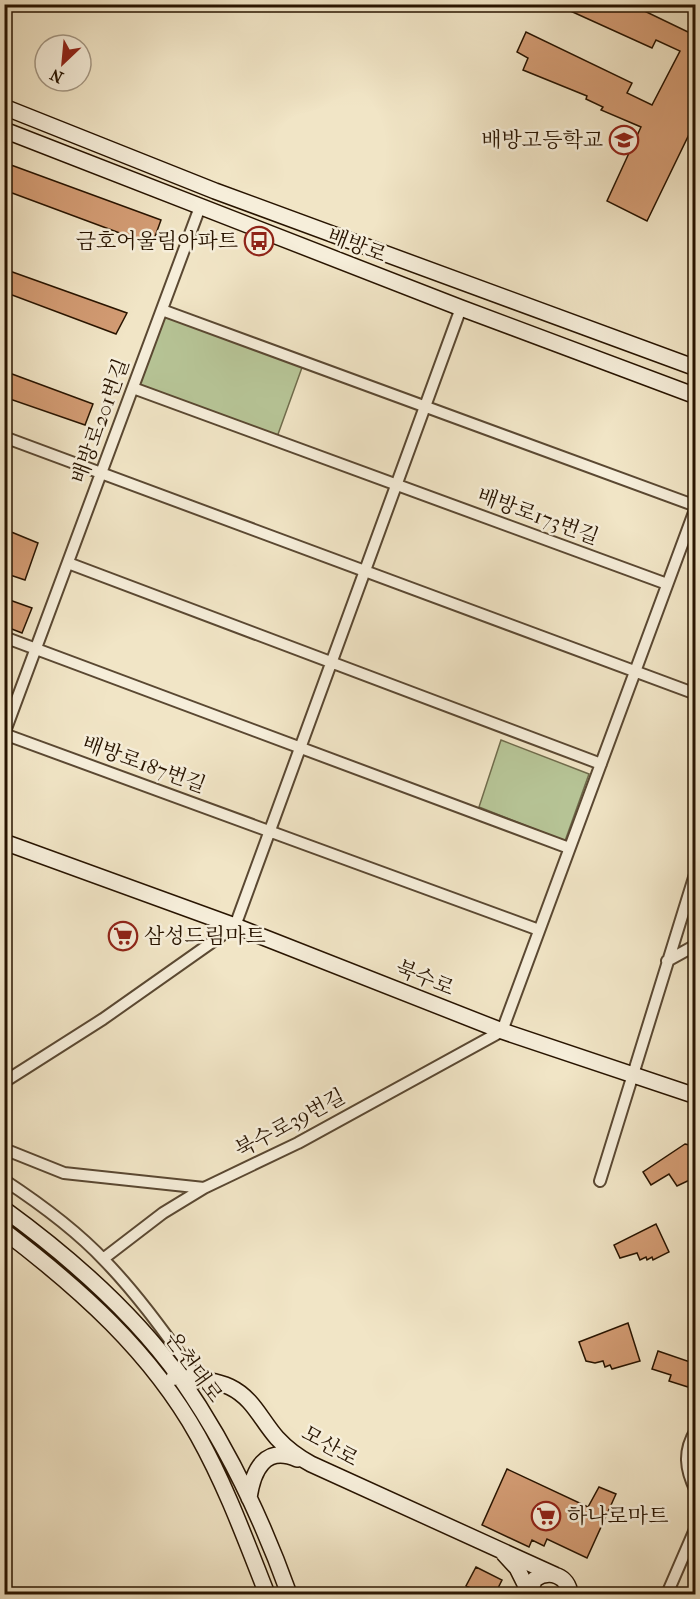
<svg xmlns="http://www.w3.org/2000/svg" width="700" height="1599" font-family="'IM FELL French Canon','Noto Serif KR',serif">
  <rect width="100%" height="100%" fill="#f1e5c6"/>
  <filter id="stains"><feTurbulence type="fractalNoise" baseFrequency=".00333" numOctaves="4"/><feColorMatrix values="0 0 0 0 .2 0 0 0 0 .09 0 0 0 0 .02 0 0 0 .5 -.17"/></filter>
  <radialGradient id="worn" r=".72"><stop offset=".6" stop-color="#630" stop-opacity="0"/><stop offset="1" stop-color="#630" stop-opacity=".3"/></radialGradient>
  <path fill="#b7c597" stroke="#706c4c" stroke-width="1.5" d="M159,309L304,362L277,437L130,384Z
    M501,740L589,774L565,841L479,807Z"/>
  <path fill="#d39c74" stroke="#281400" stroke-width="1.5" d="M555,4H630L688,32L696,21V120L647,221L607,201L641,127L601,110L603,107L586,99L587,96L523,70L528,58L517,52L526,32L632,83L627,93L652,105L680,51L656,40L652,48Z
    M11,165L161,220L152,245L4,190Z
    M4,269L127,313L116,334L4,292Z
    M4,371L93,404L85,425L4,397Z
    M4,529L38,543L25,580L4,573L10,548H4Z
    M4,598L32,608L22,633L4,626Z
    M685,1144L689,1145L696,1157V1177L677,1186L669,1174L651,1185L643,1172Z
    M656,1224L669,1252L653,1260L652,1257L647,1260L646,1257L640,1260L637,1253L620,1258L614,1245Z
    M628,1323L640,1361L612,1369L610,1365L605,1367L603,1361L595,1363L586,1361L579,1342Z
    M658,1351L696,1364V1384L690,1382L688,1387L669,1381L671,1375L652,1369Z
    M507,1469L588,1507L599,1487L616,1494L587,1558L547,1539L544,1546L532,1540L529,1547L482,1525Z
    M476,1567L502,1580L495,1594H484L466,1586Z"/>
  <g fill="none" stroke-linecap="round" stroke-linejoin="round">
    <g stroke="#5a4832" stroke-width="14">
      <path id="street" d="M4,5L5,4
        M162,310L696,506
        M133,388L667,584
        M4,437L696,694
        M68,563L601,764
        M4,637L569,848
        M4,734L539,930
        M4,734L200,207
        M667,961L696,945
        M4,1082L103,1019L235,926L461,308
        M4,1149L64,1173L204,1188
        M4,1180C39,1203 76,1230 105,1261C140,1297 169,1339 199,1380
        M600,1181L696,871
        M103,1259L163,1213L204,1188L298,1143L502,1031L696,507
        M696,1430C683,1451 685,1469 696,1491
        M667,1594L696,1527"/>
    </g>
    <g stroke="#281400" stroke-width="18">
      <path id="secondary" d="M4,107L215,191L696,368
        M4,130L461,308L696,396
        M4,842L235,926L502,1031L696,1096
        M4,1209C70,1257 134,1313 181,1379C227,1445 262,1519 289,1594
        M4,1231C80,1289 151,1352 198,1436C226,1486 246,1541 267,1594
        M174,1377C192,1379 213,1379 230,1387C253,1398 261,1420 277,1438C287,1449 298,1457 311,1464L555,1575
        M249,1498C253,1470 265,1445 297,1459
        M504,1554L517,1568L528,1590L526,1593
        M528,1594L535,1579C550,1569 568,1576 570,1594"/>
    </g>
    <use href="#street" stroke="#f6eeda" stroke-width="10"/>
    <use href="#secondary" stroke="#f6eeda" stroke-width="15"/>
  </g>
  <defs>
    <g id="school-ring" transform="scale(1.5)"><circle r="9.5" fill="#f6eeda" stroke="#8f2418" stroke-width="1.5"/><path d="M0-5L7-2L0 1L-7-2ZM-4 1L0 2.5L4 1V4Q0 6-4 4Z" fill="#8f2418"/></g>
    <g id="bus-ring" transform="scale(1.5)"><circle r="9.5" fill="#f6eeda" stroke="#8f2418" stroke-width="1.5"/><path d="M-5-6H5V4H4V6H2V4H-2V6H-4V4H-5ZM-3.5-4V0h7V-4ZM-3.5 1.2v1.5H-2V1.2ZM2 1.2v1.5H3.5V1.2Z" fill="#8f2418"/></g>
    <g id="supermarket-ring" transform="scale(1.5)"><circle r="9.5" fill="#f6eeda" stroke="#8f2418" stroke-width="1.5"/><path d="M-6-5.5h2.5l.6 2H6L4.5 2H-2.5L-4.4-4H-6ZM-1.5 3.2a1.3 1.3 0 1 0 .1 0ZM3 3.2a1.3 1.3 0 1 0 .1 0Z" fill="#8f2418"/></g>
  </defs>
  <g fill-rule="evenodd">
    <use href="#school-ring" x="624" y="140"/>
    <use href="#bus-ring" x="259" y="241"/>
    <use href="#supermarket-ring" x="123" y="936"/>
    <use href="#supermarket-ring" x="546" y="1516"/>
  </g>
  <g text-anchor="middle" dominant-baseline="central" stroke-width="5" stroke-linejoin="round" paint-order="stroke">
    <g font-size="21" fill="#281400" stroke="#f6eeda" text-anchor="end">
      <text x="603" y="140">배방고등학교</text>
      <text x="238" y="241">금호어울림아파트</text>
      <text x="144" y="936" text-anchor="start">삼성드림마트</text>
      <text x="567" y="1516" text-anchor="start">하나로마트</text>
    </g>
    <g font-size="21" fill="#281400" stroke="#f6eeda">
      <text transform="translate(357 245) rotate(21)">배방로</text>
      <text transform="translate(100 421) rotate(-70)">배방로201번길</text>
      <text transform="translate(538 516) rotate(20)">배방로173번길</text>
      <text transform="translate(144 764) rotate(20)">배방로187번길</text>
      <text transform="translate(425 978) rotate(22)">북수로</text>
      <text transform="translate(290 1123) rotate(-28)">북수로39번길</text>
      <text transform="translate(194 1367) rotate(54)">온천대로</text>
      <text transform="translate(330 1446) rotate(29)">모산로</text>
    </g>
  </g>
  <rect width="700" height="1599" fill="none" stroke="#f1e5c6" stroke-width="24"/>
  <rect x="6" y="6" width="688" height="1587" fill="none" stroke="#281400" stroke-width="3"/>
  <rect x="12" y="12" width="676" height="1575" fill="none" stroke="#281400" stroke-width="1.5"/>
  <g transform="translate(63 63) rotate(206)"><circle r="28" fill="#f6eeda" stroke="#a49783" stroke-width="1.5"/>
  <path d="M0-4.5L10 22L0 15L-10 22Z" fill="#8f2418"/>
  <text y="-9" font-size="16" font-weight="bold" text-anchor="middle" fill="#281400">N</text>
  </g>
  <rect width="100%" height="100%" filter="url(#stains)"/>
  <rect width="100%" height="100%" fill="url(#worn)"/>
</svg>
